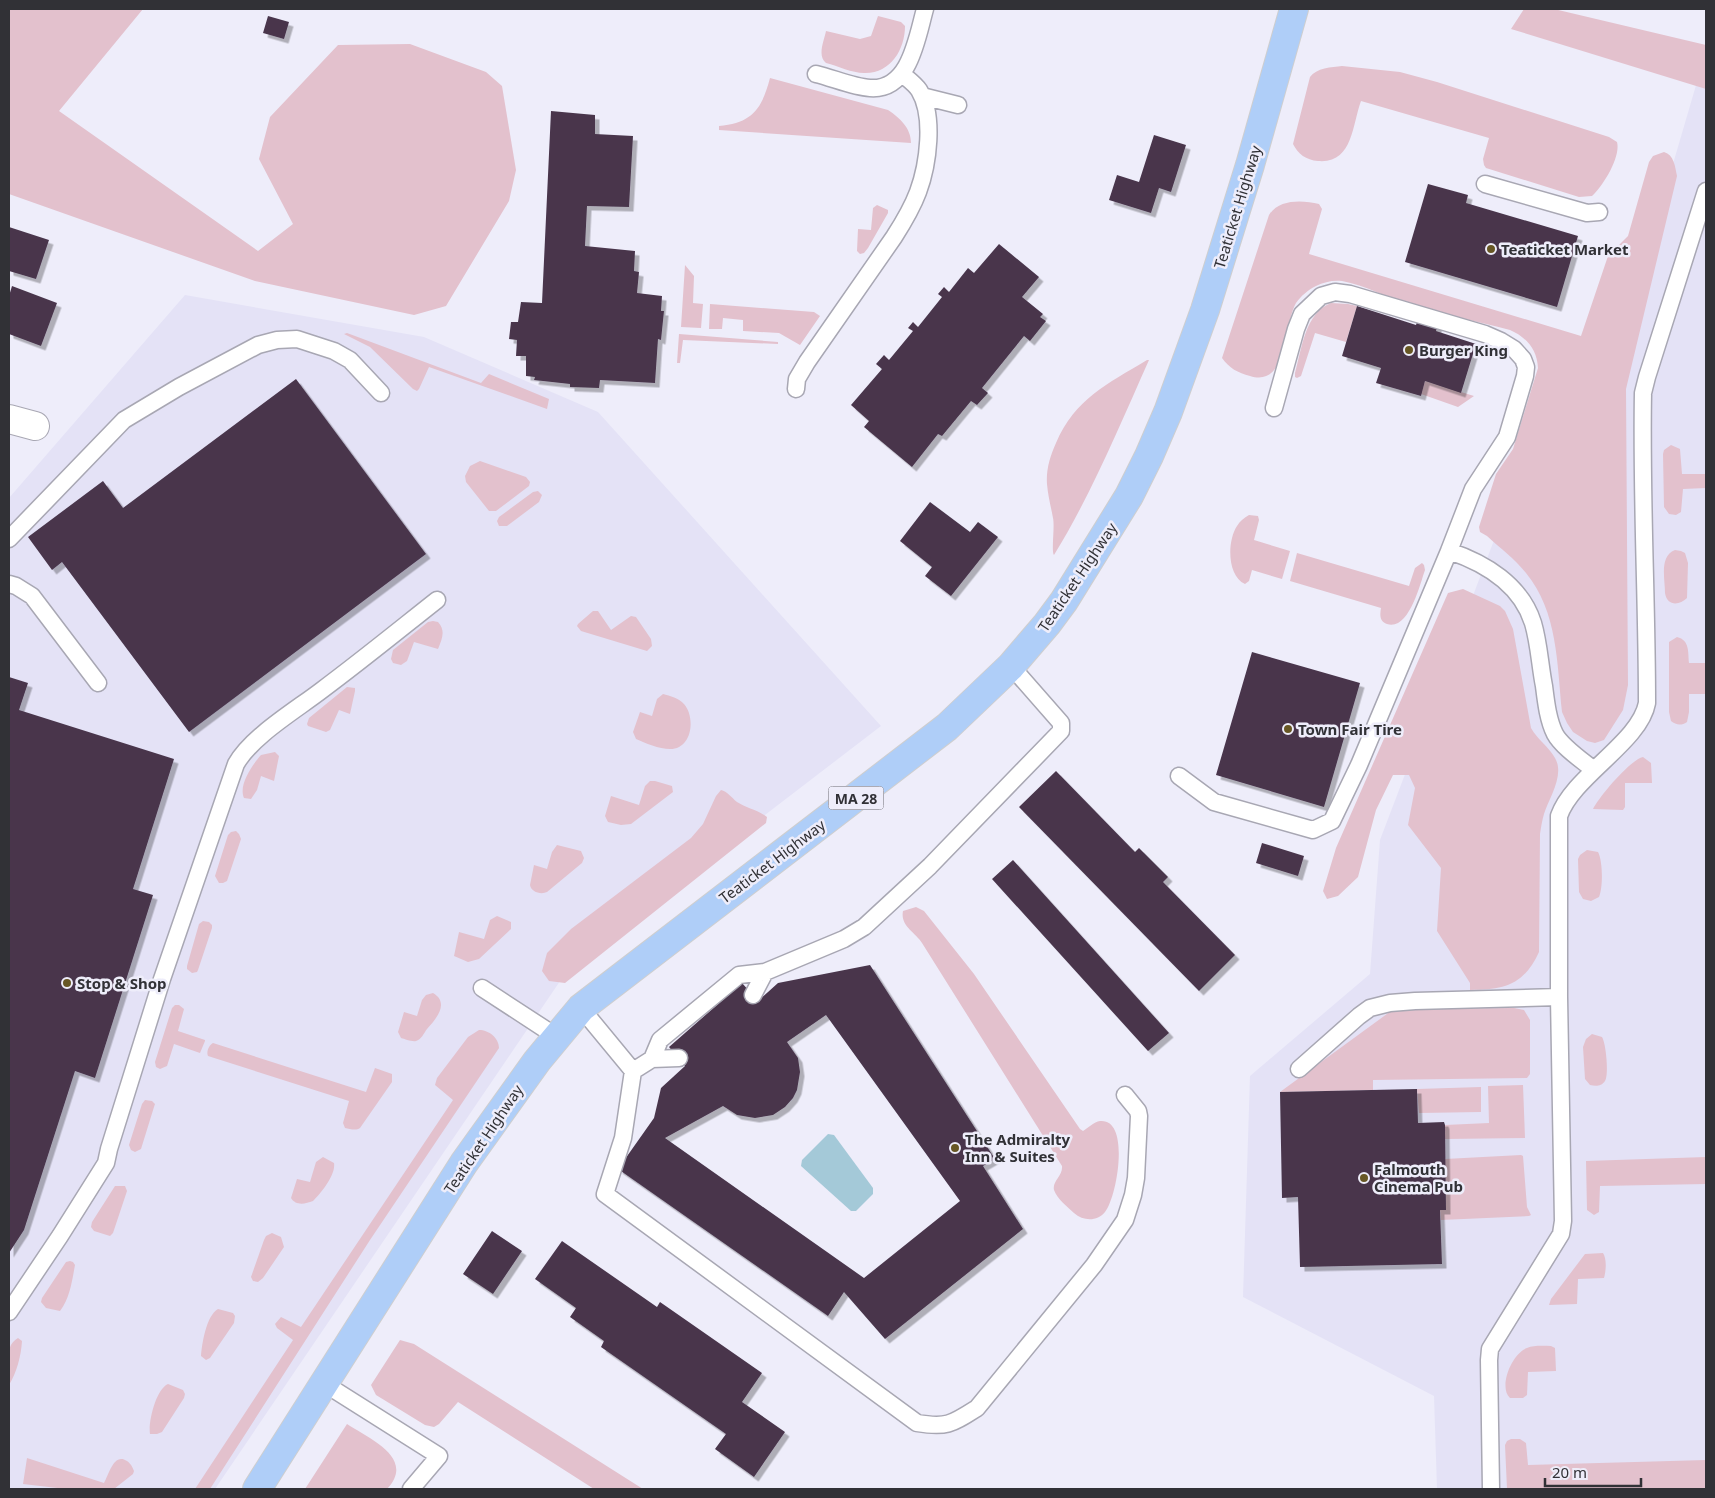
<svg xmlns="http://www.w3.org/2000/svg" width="1715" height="1498" font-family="'Noto Sans',sans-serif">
  <defs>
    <filter id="shadow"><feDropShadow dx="4.5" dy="4.5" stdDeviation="0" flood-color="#0004"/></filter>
  </defs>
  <rect width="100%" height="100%" fill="#eeedfa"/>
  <path fill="#e4e2f6" d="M1699,75L1706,76V1489H1437L1434,1396L1243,1297L1250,1076L1370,974L1380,840L1493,543L1550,367L1618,352Z
    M185,295L424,337L598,412L881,726L573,962L215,1489H9V498Z"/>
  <path fill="#e3c1cd" d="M9,9H143L59,111L258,251L293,224L259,159L270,117L338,45L410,44L486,72L502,86L516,170L509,201L446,306L414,315L255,281L9,194Z
    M1524,9H1554L1706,45V89L1511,29Z
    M878,16L901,22L905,26C905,50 890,74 864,73C852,73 838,66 826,63C817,56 824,41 826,31L860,39L871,36Z
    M1342,66L1400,72L1437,82L1609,137L1617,142C1621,157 1603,186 1592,196L1579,197L1486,168L1484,165L1483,159L1489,138L1361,101C1352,125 1353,164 1318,161C1306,160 1298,154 1293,144L1310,77C1316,68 1332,67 1342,66Z
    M770,78L888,110C900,118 911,128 911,143L719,130V126C753,123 762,108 770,78Z
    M1664,152C1674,155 1675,166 1677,176L1626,389L1628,685L1623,710L1604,740L1595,743L1587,741L1573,732L1567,723L1562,712C1557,664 1558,612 1526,573C1515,559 1500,548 1487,536L1480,532L1479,527L1496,474L1513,449L1538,368C1537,349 1526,337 1510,330C1477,321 1443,315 1410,305C1388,298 1365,285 1342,281C1333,280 1324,282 1316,286C1308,290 1301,296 1296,303C1283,326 1288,388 1250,376C1238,373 1229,368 1222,358L1269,215C1279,199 1302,200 1319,204L1322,209L1309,254L1581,336L1608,256L1628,236L1649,162L1653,156Z
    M877,205L888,210V213L868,248L864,253L860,254L857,251L858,229L871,230L873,208Z
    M685,265L694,276L693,303L703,304L701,328L681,327Z
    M1331,303L1348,304L1357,306L1346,342L1315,333L1301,376L1297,378L1295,377V373C1302,348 1305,313 1331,303Z
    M710,304L814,312L820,316L800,345L779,333L743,331V320L723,318L722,329H709Z
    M347,333L481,383L489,374L549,399L547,409L429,367L419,389L417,391L413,389L370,347L344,334Z
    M679,334L778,342V344L683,340L680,363H677Z
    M1147,360H1149C1120,425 1091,495 1054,555C1051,551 1055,527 1053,518C1051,507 1048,496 1047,484C1046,470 1050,456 1056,443C1075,399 1107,384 1147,360Z
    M1425,381L1474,396L1458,407L1421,394Z
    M1671,445L1680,449L1682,474H1706V488L1683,489L1681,512L1676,515L1669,514L1664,507L1663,454L1664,450Z
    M480,461L526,477L530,482L529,486L496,511H489L466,482L465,476L470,466Z
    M538,491L542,495L539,502L507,526H499L497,521L499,517L533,492Z
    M1249,515L1258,516L1259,520L1254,540L1290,551L1282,579L1252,570L1249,581L1245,584C1227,576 1227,541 1237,526C1240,521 1244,518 1249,515Z
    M1675,550L1681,551L1685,553L1688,563L1687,598C1679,606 1667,606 1665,593C1665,579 1659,556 1675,550Z
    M1297,553L1409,586L1415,568L1422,563L1424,565L1425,570C1420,584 1409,631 1387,624C1379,621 1380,614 1381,608L1290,581Z
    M1463,589L1500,606L1505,611L1513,629L1531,728C1537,739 1549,747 1555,758C1565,775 1549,798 1544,814C1542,821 1541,827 1540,834L1539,952C1524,985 1504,990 1470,990V983L1437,931L1441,868L1408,825L1415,788L1409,775H1393L1376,810L1358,877L1338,896L1327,899L1323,891L1336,848L1448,593Z
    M593,611H598L611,630L631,616L636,617L651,639L652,646L647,651L581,631L577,626L578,624Z
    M433,621L438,622C446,631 442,639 438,649L414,642L407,661L401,665L393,663L391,659L393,650L428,622Z
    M1677,637C1690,640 1688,653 1689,663H1706V694H1689V712L1687,722C1681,726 1676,725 1671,721L1669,712V642Z
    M347,687L355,688V691L350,714L339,710L330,730L326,732L308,726L307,724L309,718Z
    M663,694C670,696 679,698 684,704C696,718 692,749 670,749C659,749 645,743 636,739L633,732L640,712L652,716L657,699Z
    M275,752L279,756L274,781L261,776L257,790L251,799L244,798C238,785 253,764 261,755Z
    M1643,757L1651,763L1652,783H1625V807L1623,810L1593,809C1599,797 1630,760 1643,757Z
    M650,781H655L672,786L673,792L631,824L621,825L608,822L605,816L611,796L639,805L645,786Z
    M721,790C727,791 732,798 737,802C746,808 758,810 767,817L766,823L565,983L549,981L542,971L547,953L571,929L691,838L703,824L716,796Z
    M236,831L239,834L241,839L227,881L223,883H219L215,876L228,835L231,832Z
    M557,845L581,851L584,858L582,863L547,892C541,895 531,892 530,885L534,865L547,869L552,852Z
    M1587,850L1598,852C1603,861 1603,888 1599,897L1591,901L1583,899L1579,892L1578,859L1580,855Z
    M916,907L924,911L974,974L1080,1129L1083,1131C1088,1128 1094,1122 1100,1121C1131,1118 1117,1198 1105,1212C1097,1222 1083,1221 1074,1213C1068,1207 1057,1199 1054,1190C1052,1181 1063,1176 1062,1166L922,943C915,932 900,926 903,911Z
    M497,916L511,922V929L479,959L468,962L454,956L459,932L484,939L490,920Z
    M203,921L209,922L212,925V928L198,970L197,972L192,973L187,969V966L199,924Z
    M433,993C450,1003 436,1019 427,1029C424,1033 421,1040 416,1041C412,1042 405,1039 401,1038L398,1032L404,1012L417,1016L422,1000L426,995Z
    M175,1005H179L184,1009L178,1031L205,1040V1041L200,1053L174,1044L167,1066L160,1069L156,1067L155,1062L172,1008Z
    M1514,1008L1524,1010L1530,1020V1074L1527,1078L1373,1080V1090L1280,1092L1391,1011L1411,1009Z
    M479,1030C489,1030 499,1038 499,1048L370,1240L210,1489H195L293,1340L277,1328L275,1324L281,1317L301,1327L453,1100L435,1085L437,1078L468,1037Z
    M1592,1034L1602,1037C1606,1043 1609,1075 1605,1081C1601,1087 1595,1086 1590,1085L1585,1079L1583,1047L1586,1039Z
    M213,1043L366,1092L375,1068L392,1074V1082L360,1128C356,1131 350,1129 345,1128L343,1123L349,1101L208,1056C206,1052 209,1045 213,1043Z
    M1523,1085L1525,1138L1445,1139V1125L1489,1123L1488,1086Z
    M1481,1087V1112L1419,1113L1417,1089Z
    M145,1100L152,1101L155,1104L154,1107L141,1149L135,1152L131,1150L129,1145L142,1104Z
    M1521,1155L1523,1156L1527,1207L1531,1215L1529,1216L1441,1220L1440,1210H1446L1445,1159Z
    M323,1157L334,1163C336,1175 321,1193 313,1201C305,1204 296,1206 291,1198L297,1179L310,1182L316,1162Z
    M1706,1157V1184L1600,1186L1599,1212L1594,1215L1587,1210L1586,1161Z
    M115,1186H125L127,1191L113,1233L110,1236L94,1231L91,1227L92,1222Z
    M272,1233L281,1237L284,1247L263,1278L258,1282L253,1281L251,1277L264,1240L266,1236Z
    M1603,1253C1607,1259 1606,1271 1604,1278L1578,1279L1577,1304L1549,1305L1551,1299L1585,1254Z
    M70,1261L73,1262L75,1265C72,1281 70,1298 60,1311L46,1308L41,1302L42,1298L66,1262Z
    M218,1309L233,1313L235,1316L234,1323L210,1358L206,1360L201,1356C202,1344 206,1316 218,1309Z
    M18,1338L22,1341C21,1356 17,1372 9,1385C9,1370 3,1346 18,1338Z
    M400,1340L414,1344L643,1489H594L458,1402L439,1424L434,1427L425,1425L376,1395L371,1385Z
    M1551,1346L1555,1348L1556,1371L1528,1372L1527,1395L1523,1398H1510C1498,1387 1512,1353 1527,1348C1534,1345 1544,1346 1551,1346Z
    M168,1384L183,1390L185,1394L184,1398L162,1432L157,1434H150C148,1422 156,1389 168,1384Z
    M347,1424C370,1439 416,1458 387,1489H305Z
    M1511,1439H1520L1526,1443L1528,1465L1706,1460V1488L1507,1489L1505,1445L1507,1441Z
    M27,1458L104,1483C109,1474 114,1452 127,1461C131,1464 132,1466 134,1471L133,1474L114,1489H66L23,1484Z"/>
  <path fill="#a4c9d8" d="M828,1134L834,1135L873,1188V1194L856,1211H851L801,1166L802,1160Z"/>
  <path fill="#49364c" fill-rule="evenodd" filter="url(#shadow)" d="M268,16L289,22L284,39L263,33Z
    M551,111L595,115V134L633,136L629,207L587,206L585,246L635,251L634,271L639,272L637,293L662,296L661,311H664L661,340L658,339L655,383L600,380L599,388L570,387V384L534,380L535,377L526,376V356H516L517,340L509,339L511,322H518L521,302L542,303Z
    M1154,135L1186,145L1171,192L1159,188L1151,213L1109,200L1117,175L1139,182Z
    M1428,184L1468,195L1466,203L1578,236L1557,307L1405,262Z
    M9,227L49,240L36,279L9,271Z
    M999,244L1039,277L1022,297L1043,314L1040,317L1046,321L1030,341L1024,336L982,388L988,393L977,405L971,401L942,436L938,434L912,467L864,427L869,421L851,405L882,369L876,364L884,355L889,360L913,331L908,328L913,322L918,327L942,297L938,294L944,287L949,292L968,268L974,273Z
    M12,286L57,303L41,346L9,334V296Z
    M1357,306L1416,325L1418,319L1438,325L1436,331L1476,344L1461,393L1425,381L1421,396L1376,383L1381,368L1342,356Z
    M296,379L426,554L189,732L62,562L52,570L28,537L103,481L123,508Z
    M930,502L970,532L978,522L998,537L951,596L925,576L932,567L900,541Z
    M1252,652L1360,683L1324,807L1216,775Z
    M9,677L28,683L19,710L174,759L133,889L153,895L95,1078L75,1071L24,1230L9,1253Z
    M1056,771L1135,852L1139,848L1168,877L1163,882L1235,955L1199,991L1019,807Z
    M1262,843L1304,856L1298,876L1256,863Z
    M1013,860L1169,1033L1148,1051L992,879Z
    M870,965L995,1159L983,1166L1023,1229L885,1339L844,1292L828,1316L618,1169L654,1118L661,1088L685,1066L669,1047L742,983L758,1001L778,983ZM826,1015L960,1201L864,1278L665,1138L723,1106L737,1115L755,1118L773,1115L785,1107L793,1098L797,1090L800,1072L798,1058L787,1042Z
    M1417,1089L1418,1123L1444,1122L1445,1125L1446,1210H1440L1442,1264L1300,1267L1298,1197L1282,1198L1280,1092Z
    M492,1231L522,1251L493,1294L463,1274Z
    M562,1241L657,1307L660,1302L762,1373L742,1402L785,1432L754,1477L715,1449L726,1434L601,1347L604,1341L570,1317L576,1308L535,1279Z"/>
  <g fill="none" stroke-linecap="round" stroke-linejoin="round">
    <g stroke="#a8a7b3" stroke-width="19">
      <path id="service" d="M816,74C833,78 853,87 870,88C910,91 917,37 925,9
        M922,96L958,105
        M1485,184L1587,213L1599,212
        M796,389L797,379L807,362L894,237C903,223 912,208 918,192C928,165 935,116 919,90C915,84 908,79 902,74
        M1274,408L1296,329L1302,314L1321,296L1335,292L1350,294L1485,334L1501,341L1514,349L1523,359L1526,367L1525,376L1507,437L1473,489L1449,551C1485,563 1521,585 1533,623C1539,643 1540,666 1544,686C1546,702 1548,720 1555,734C1562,747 1583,761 1594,770
        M9,539L124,420L179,387L258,345L277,340L297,339L334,351L350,360L381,393
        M9,584L16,586L32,596L98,683
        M1179,776L1214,802L1313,830L1332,821L1359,765L1449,551
        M482,988L557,1037
        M753,995L765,972
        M581,1008L633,1071L652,1059L679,1058
        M652,1059L660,1040L739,975L765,972L844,939L864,927L930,866L1061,731V723L1011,666
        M1299,1069L1359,1016L1370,1008L1390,1003L1415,1001L1559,997
        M633,1071L623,1138L605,1194L917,1423C947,1428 952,1424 977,1408L1094,1265L1125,1220L1133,1195L1136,1178L1139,1116L1138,1111L1125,1095
        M9,1312L60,1236L106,1163L109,1149L162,979L236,764C252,736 296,710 322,690C361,661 399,630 437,600
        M325,1384L439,1456L411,1489
        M1491,1489L1489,1360L1490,1349L1561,1234L1563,1221L1559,997V816C1573,776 1640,742 1647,703C1647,600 1641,496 1643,393L1647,377L1706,191"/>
    </g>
    <g stroke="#a8a7b3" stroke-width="30">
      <path id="minor" d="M9,419L35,426"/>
    </g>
    <g stroke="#cececf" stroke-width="30">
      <path id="primary" d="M257,1489L464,1163L537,1061L581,1008L947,727L1011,666L1047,624L1064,601L1129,496L1149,456L1168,412L1205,310L1250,165L1294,9"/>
    </g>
    <use href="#service" stroke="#fff" stroke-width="16"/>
    <use href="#minor" stroke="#fff" stroke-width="28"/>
    <use href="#primary" stroke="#afcef8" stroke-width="28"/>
  </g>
  <g fill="#675724" stroke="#eeedfa" stroke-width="2">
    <circle cx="1491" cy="249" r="5"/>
    <circle cx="1409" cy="350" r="5"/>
    <circle cx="1288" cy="729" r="5"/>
    <circle cx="67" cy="983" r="5"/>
    <circle cx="955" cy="1148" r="5"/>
    <circle cx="1364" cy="1178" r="5"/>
  </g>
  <g text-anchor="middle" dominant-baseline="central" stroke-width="5" stroke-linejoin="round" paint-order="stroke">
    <rect fill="#eeedfa" stroke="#6a6971" stroke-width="1" x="828.5" y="786.5" width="55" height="23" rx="4"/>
    <g font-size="14" font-weight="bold" fill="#313136">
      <text x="856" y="798">MA 28</text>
    </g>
    <g font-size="15" fill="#313136" stroke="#eeedfa">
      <text transform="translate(1237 207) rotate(-73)">Teaticket Highway</text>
      <text transform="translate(1077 577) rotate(-56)">Teaticket Highway</text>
      <text transform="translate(772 861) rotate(-37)">Teaticket Highway</text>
      <text transform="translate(483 1139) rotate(-56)">Teaticket Highway</text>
    </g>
    <g font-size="15" font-weight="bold" fill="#313136" stroke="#eeedfa" text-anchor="start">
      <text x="1501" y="249">Teaticket Market</text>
      <text x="1419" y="350">Burger King</text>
      <text x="1298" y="729">Town Fair Tire</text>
      <text x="77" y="983">Stop &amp; Shop</text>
      <text x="965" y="1139">The Admiralty<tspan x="965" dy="17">Inn &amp; Suites</tspan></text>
      <text x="1374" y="1169">Falmouth<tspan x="1374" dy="17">Cinema Pub</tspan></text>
    </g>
  </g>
  <rect width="1715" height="1498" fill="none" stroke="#313136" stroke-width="20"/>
  <path d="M1545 1478v8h96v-8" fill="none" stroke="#313136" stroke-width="2.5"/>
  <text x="1552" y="1478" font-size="15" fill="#313136" stroke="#eeedfa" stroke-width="4" paint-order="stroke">20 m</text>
</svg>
